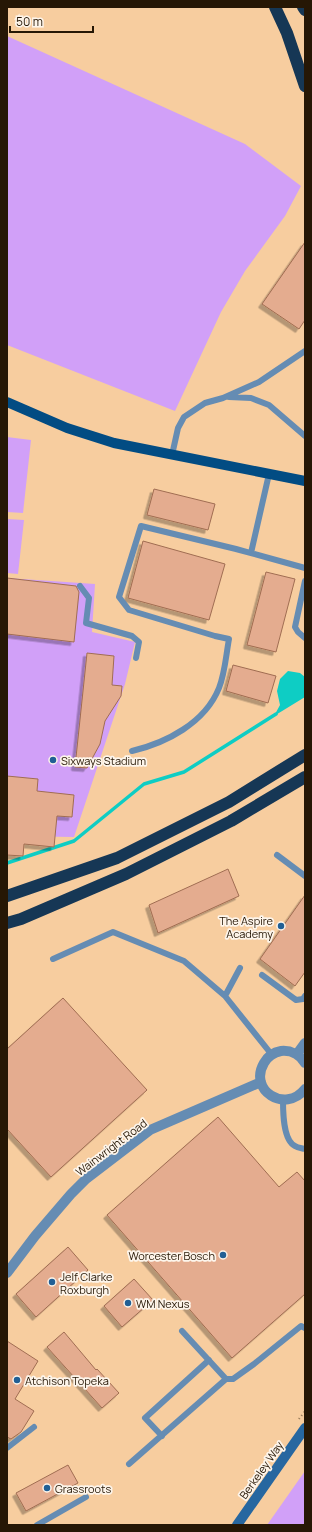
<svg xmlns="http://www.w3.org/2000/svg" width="312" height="1532" font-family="Manrope,sans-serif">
  <defs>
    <filter id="shadow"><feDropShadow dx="-3.5" dy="3.5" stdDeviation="0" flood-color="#0004"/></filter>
  </defs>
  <rect width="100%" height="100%" fill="#f7cd9f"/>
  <path fill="#d1a0f8" d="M7,36L245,144L301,186L285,216L245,271L221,312L175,411L7,345Z
    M7,437L31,440L23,513L7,512Z
    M7,519L24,520L18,574L7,573Z
    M7,578L95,584L92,632L135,642L125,684L74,837L7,836Z
    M305,1471V1525H267Z"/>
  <path fill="#0ecdc4" d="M288,671L300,673L305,677V697L274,716L280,705L277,691L280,679Z"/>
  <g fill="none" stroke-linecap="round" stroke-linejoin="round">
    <path stroke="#0ecdc4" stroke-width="3.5" d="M7,863L74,841L144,784L184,772L276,714"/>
  </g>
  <path fill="#e4ac8f" stroke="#a06d52" filter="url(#shadow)" d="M305,242V320L299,329L262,304Z
    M154,489L215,504L208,530L147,515Z
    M143,541L225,564L209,620L128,598Z
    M266,572L295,579L276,652L247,645Z
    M7,578L76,586L79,592L74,642L7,634Z
    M87,653L114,656L112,685L122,686L121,696L105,721L100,744L87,768L75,767Z
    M233,665L276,676L268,703L226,691Z
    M7,776L38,779L37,791L74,795L72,817L57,816L54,847L24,844L23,856L7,855Z
    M228,869L239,896L158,933L149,905Z
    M305,895V972L295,986L260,959Z
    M63,998L147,1090L51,1177L7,1129V1049Z
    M218,1117L279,1187L297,1172L305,1181V1294L232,1358L107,1215Z
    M68,1247L88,1270L36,1317L16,1294Z
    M134,1279L153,1300L122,1327L104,1306Z
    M64,1332L96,1370L97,1369L119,1393L102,1408L47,1347Z
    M7,1341L38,1361L15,1399L34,1411L21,1432L11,1439L7,1437Z
    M68,1465L78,1483L26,1511L16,1493Z"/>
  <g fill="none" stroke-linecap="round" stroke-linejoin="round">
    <path stroke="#947756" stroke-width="2" stroke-dasharray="1 3" stroke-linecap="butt" d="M299,1419L305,1411"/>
    <path stroke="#658cb3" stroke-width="6" d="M229,397L251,398L269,405L305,436
      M172,455L178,428L184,417L205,403L223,398L259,382L305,351
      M251,553L269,474
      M305,581L295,627L298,632L305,638
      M80,586L89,598L86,623L132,636L139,642L136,658
      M132,751C166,743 205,723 219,688C225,673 226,655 229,639L215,636L129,610L119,597L141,526L236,549L305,568
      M277,855L305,876
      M53,959L113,932L184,961L225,996L272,1055
      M262,975L296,1000L303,999L305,996
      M225,996L240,968
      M283,1100C283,1112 283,1140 295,1146C298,1148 302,1148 305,1149
      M182,1331L226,1379H233L254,1364L301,1326L305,1328
      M162,1436L145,1418L209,1360
      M7,1448L34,1427
      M129,1464L226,1379
      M37,1525L86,1497"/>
    <path stroke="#658cb3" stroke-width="10" d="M297,1054L305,1043
      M305,1063C300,1055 291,1050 281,1051C275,1052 268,1056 264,1063C248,1090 285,1114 305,1089
      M7,1273L35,1236L71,1194L86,1179L150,1130L261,1082"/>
    <path stroke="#2767a0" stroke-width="10" d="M237,1525L305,1428"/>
    <path stroke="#024c83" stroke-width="10" d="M7,402L67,428L114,443L305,481"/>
    <path stroke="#163755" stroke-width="12" d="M275,7L287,33L305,86
      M303,7L305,10
      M7,896L117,858L229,802L305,755
      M7,923L21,919L126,874L231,821L305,777"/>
  </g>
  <g fill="#215f95" stroke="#fdf5eb" stroke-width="1.5">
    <circle cx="53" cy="760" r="4"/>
    <circle cx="281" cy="926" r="4"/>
    <circle cx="223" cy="1255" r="4"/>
    <circle cx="52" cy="1282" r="4"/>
    <circle cx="128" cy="1303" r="4"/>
    <circle cx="17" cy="1380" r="4"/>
    <circle cx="47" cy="1488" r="4"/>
  </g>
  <g text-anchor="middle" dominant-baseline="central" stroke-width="3.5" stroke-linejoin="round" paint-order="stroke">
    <g font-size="11" fill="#261705" stroke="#fdf5eb" text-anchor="start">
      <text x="61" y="760">Sixways Stadium</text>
      <text x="273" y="920" text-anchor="end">The Aspire<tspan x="273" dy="13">Academy</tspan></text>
      <text x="215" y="1255" text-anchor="end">Worcester Bosch</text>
      <text x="60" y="1276">Jelf Clarke<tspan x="60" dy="13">Roxburgh</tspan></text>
      <text x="136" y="1303">WM Nexus</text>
      <text x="25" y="1380">Atchison Topeka</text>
      <text x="55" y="1488">Grassroots</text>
    </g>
    <g font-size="11" fill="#261705" stroke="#fdf5eb">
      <text transform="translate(111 1147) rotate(-37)">Wainwright Road</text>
      <text transform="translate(261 1470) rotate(-55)">Berkeley Way</text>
    </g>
  </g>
  <rect width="312" height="1532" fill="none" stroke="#261705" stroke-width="16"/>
  <path d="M10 26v6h83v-6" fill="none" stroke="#261705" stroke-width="2"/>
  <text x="16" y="26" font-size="12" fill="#261705" stroke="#fdf5eb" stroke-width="3" paint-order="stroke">50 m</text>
</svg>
